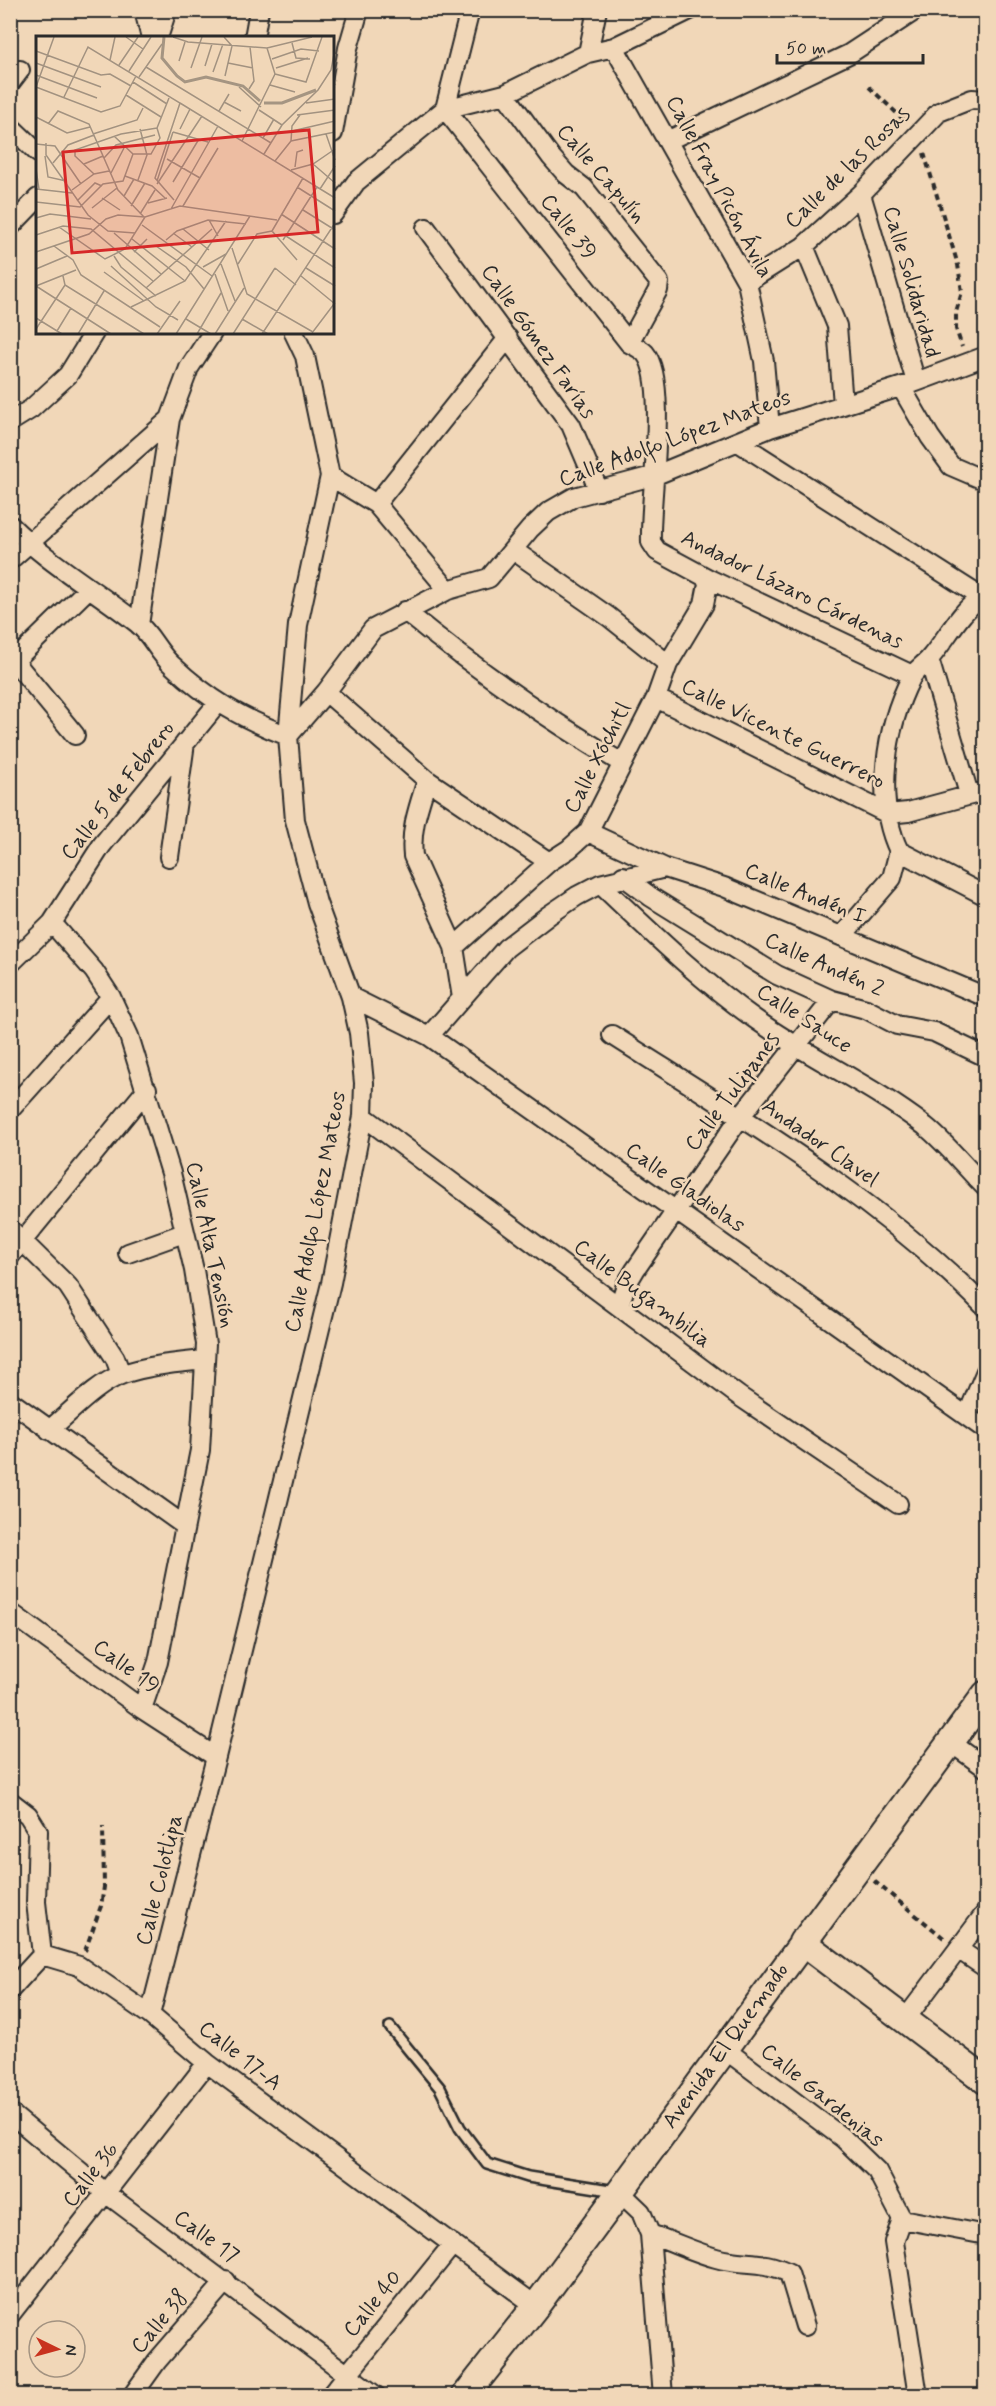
<svg xmlns="http://www.w3.org/2000/svg" width="996" height="2406" font-family="Mynerve,sans-serif">
  <rect width="100%" height="100%" fill="#f1d7b8"/>
  <filter id="ink" filterUnits="userSpaceOnUse"><feTurbulence type="fractalNoise" baseFrequency=".0167" numOctaves="2"/><feDisplacementMap in="SourceGraphic" scale="12" xChannelSelector="R" yChannelSelector="G"/><feConvolveMatrix kernelMatrix="1 2 1 2 8 2 1 2 1" color-interpolation-filters="sRGB"/></filter>
  <g filter="url(#ink)">
    <g fill="none" stroke-linecap="round" stroke-linejoin="round">
      <g stroke="#2b2b2b" stroke-width="14">
        <path id="lane" d="M390,2027L440,2088L460,2128L487,2164L528,2177L616,2191"/>
      </g>
      <g stroke="#2b2b2b" stroke-width="22">
        <path id="street" d="M144,10L151,38
          M470,10L445,109L629,343C634,346 641,349 645,353C669,382 649,502 651,542L657,551L709,579L912,675
          M158,38L167,10
          M254,38L259,10
          M614,47L747,282L764,361L770,428
          M588,53L597,10
          M10,83L20,70
          M505,94L551,157L566,174L584,188L659,282L658,290L629,343
          M10,126L38,153
          M333,133L348,48L359,10
          M669,140L849,54L916,10
          M861,194L916,382
          M333,214L356,182L445,109L505,94L588,53L614,47L690,10
          M10,227L38,198
          M426,228L571,425L599,491
          M804,246L837,326L843,405
          M747,282L804,246L861,194L939,112L972,99L986,100
          M901,387L930,437L951,466L986,481
          M10,422L31,409L68,375L94,333
          M738,442L981,597
          M330,476L376,504L448,590
          M376,504L508,338
          M10,525C48,563 95,590 137,623C151,634 158,653 172,665C209,700 241,718 288,736
          M513,550L609,617L668,664
          M10,560L170,419
          M986,592C978,600 969,606 963,614C951,628 942,644 930,658C924,665 915,670 911,678C886,727 874,799 899,851L986,896
          M405,611C474,668 545,718 622,763
          M139,625L170,419L189,368L212,333
          M10,656L75,735
          M929,659L969,794
          M10,665L88,589
          M326,692L427,780L549,862
          M656,698L888,814L908,812L986,791
          M288,736L326,692L373,629L448,590L489,578L530,529L548,512L574,497L656,475L770,428L916,382L986,356
          M427,780C419,806 410,829 413,856L454,947L462,998
          M588,832L665,868
          M169,857L185,743
          M623,876L651,897L777,975L832,1000L866,1009L897,1025L934,1032L986,1057
          M600,884C650,931 700,980 755,1019C810,1058 872,1085 925,1126C947,1144 966,1168 986,1188
          M52,923L94,971L111,997L129,1036L171,1173L194,1270L206,1344L200,1450L158,1662L142,1709
          M842,936L892,878L899,851
          M454,947L549,862L569,849L588,832L656,698L668,664L704,604L709,579
          M10,964L52,923L102,845L218,703
          M351,997L429,1036L986,1430
          M612,1035C742,1118 878,1197 986,1308
          M429,1036L506,948L549,915L577,896L600,884L665,868L724,887L986,997
          M10,1110L111,997
          M363,1116L739,1396L898,1504
          M10,1229L68,1286L115,1358L121,1374
          M128,1253L184,1233
          M10,1256L147,1089
          M619,1306L626,1285L635,1270L741,1116L832,1000
          M10,1401L185,1526
          M967,1416L986,1371
          M49,1430C71,1412 96,1384 123,1374C149,1365 177,1363 205,1360
          M10,1612L142,1709L216,1757
          M950,1742L986,1768
          M10,1801L28,1815L38,1831L36,1902L42,1955
          M958,1949L986,1968
          M42,1955L79,1966L150,2015L207,2063L536,2306
          M10,1990L42,1955
          M150,2015L216,1757L331,1283L363,1116L364,1083L359,1033L351,997L317,903L295,820L288,736L298,625L330,476L305,356L294,333
          M904,2021L986,1912
          M723,2048L844,2139L877,2171L902,2219L894,2242L918,2396
          M10,2113L107,2194L376,2396
          M619,2191L641,2212L650,2234L663,2396
          M902,2219L986,2235
          M650,2234C672,2241 694,2252 716,2258C744,2266 762,2259 789,2273L805,2326
          M10,2315L207,2063
          M132,2396L157,2361L226,2281
          M330,2396L453,2244"/>
      </g>
      <g stroke="#2b2b2b" stroke-width="30">
        <path id="secondary" d="M802,1942L986,2081
          M465,2396L536,2306L986,1694"/>
      </g>
      <path stroke="#2b2b2b" stroke-width="4" stroke-dasharray="6 4.5" stroke-linecap="butt" d="M869,87L906,122
        M924,153L958,265L962,292L956,312V329L962,347
        M874,1881L945,1939
        M85,1951L101,1906L104,1887L103,1826"/>
      <use href="#lane" stroke="#f1d7b8" stroke-width="9"/>
      <use href="#street" stroke="#f1d7b8" stroke-width="18"/>
      <use href="#secondary" stroke="#f1d7b8" stroke-width="26"/>
    </g>
  </g>
  <g text-anchor="middle" dominant-baseline="central" stroke-width="5" stroke-linejoin="round" paint-order="stroke">
    <g font-size="22" fill="#2b2b2b" stroke="#f1d7b8">
      <text transform="translate(848 168) rotate(-44)">Calle de las Rosas</text>
      <text transform="translate(601 174) rotate(49)">Calle Capulín</text>
      <text transform="translate(719 187) rotate(62)">Calle Fray Picón Ávila</text>
      <text transform="translate(568 227) rotate(52)">Calle 39</text>
      <text transform="translate(911 282) rotate(74)">Calle Solidaridad</text>
      <text transform="translate(538 342) rotate(55)">Calle Gómez Farías</text>
      <text transform="translate(675 439) rotate(-20)">Calle Adolfo López Mateos</text>
      <text transform="translate(792 590) rotate(26)">Andador Lázaro Cárdenas</text>
      <text transform="translate(783 734) rotate(26)">Calle Vicente Guerrero</text>
      <text transform="translate(598 758) rotate(-63)">Calle Xóchitl</text>
      <text transform="translate(118 791) rotate(-52)">Calle 5 de Febrero</text>
      <text transform="translate(805 894) rotate(22)">Calle Andén I</text>
      <text transform="translate(824 965) rotate(24)">Calle Andén 2</text>
      <text transform="translate(804 1019) rotate(33)">Calle Sauce</text>
      <text transform="translate(733 1092) rotate(-53)">Calle Tulipanes</text>
      <text transform="translate(820 1143) rotate(35)">Andador Clavel</text>
      <text transform="translate(685 1188) rotate(35)">Calle Gladiolas</text>
      <text transform="translate(316 1212) rotate(-79)">Calle Adolfo López Mateos</text>
      <text transform="translate(210 1245) rotate(78)">Calle Alta Tensión</text>
      <text transform="translate(642 1294) rotate(37)">Calle Bugambilia</text>
      <text transform="translate(126 1667) rotate(36)">Calle 19</text>
      <text transform="translate(160 1880) rotate(-76)">Calle Colotlipa</text>
      <text transform="translate(726 2046) rotate(-54)">Avenida El Quemado</text>
      <text transform="translate(240 2056) rotate(38)">Calle 17-A</text>
      <text transform="translate(822 2096) rotate(39)">Calle Gardenias</text>
      <text transform="translate(91 2175) rotate(-52)">Calle 36</text>
      <text transform="translate(206 2237) rotate(36)">Calle 17</text>
      <text transform="translate(373 2304) rotate(-51)">Calle 40</text>
      <text transform="translate(160 2322) rotate(-50)">Calle 38</text>
    </g>
  </g>
  <g transform="translate(36 36)">
    <rect width="298" height="298" fill="#f1d7b8"/>
    <path fill="none" stroke="#a59582" stroke-width="3" d="M128,1L126,22L141,40L149,46L170,41L207,50L224,65M228,67H246L280,54"/>
    <path fill="none" stroke="#a29280" stroke-width="1.5" d="M90,1L107,13M137,1L152,6L231,12L276,1M188,1L196,10L189,40M256,7L260,22L274,23M0,15L65,39L74,38L95,50M236,23L265,13L283,15M74,24L79,1M143,25L149,6M0,27L65,51M192,27L217,32M83,29L102,1M169,30L176,8M110,31L235,107M155,32L166,1M240,32L272,22M93,35L115,1M177,36L187,8M239,38L270,46L286,1M0,39L61,62M103,41L126,8M97,46L131,68M234,49L259,56M0,51L65,76L84,70L100,40M0,51L18,1M203,51L225,71M213,53L218,45L214,11M90,59L125,81M28,61L52,11L144,67L119,142L138,164M188,66L205,75M144,67L299,162M270,67L299,63M223,74L246,89M183,75L193,58M261,79L299,74M0,81L31,97L54,91M12,88L22,75L53,88L82,154L108,181M144,93L154,73M256,95L299,85M137,96L172,106M57,98L101,84L107,72M290,98L299,124M78,100L97,118H115L124,102L121,92L133,62M227,102L238,83M206,105L239,38L231,12M255,105L256,90L264,79M10,107V119L52,179L72,195L99,197M0,108L19,110L45,148M228,118L246,89L282,54L295,34L299,13M9,120L12,141L30,145M68,122L80,109L119,99M131,123L164,142M239,125L255,105L299,96M17,127L32,109L58,99M48,128L67,120M277,128L299,147M259,131L261,116L267,114M0,133L3,153M255,134L277,128L299,113M75,137L88,112M58,138L39,120V114L85,98L121,92M89,140L116,150L129,162M102,144L111,119L104,93M121,145L137,96M137,146L163,103M121,148L166,80M261,151L299,175M0,153L36,157M284,153L299,130M36,154L58,138L73,135M88,160L98,143M66,162L84,174M41,165L59,147L66,150M0,166L44,171L67,148L87,145L97,118M112,167L131,162M95,170L109,147M147,170L182,112M56,172L81,152M135,173L182,90M267,174L299,194M104,178L119,154M245,178L299,213M0,182L14,178L55,183M173,184L182,200M106,189L176,240M23,191L69,223L89,213L109,181M147,193L173,214M236,195L267,142M236,195L261,224M78,197L125,238M137,197L156,211M0,199L27,190L55,193L117,245M250,200L299,232M96,203L149,245M130,204L141,195L172,184L210,188M247,204L281,151M18,210L37,224L45,239L124,291M120,210L150,231L168,253M196,212L211,258L277,296M0,216L53,198L70,183L82,179L109,181L144,170L241,184M98,216L111,203M78,220L85,231L120,260M185,228L199,265M202,228L221,198L236,195M75,230L120,271L142,284M167,231L190,218M239,232L260,249M270,232L299,250M0,233L31,220M68,236L108,265M179,238L192,275M27,240L29,249L108,298M265,240L299,268M0,250L75,298M0,250L40,234M110,252L176,193M95,271L149,245L190,185M0,282L26,298M150,283L175,298M206,283L232,298M0,293L29,249M21,295L35,272M276,297L298,268M42,298L68,255M121,298L144,265M140,298L214,180M161,298L185,257M179,298L208,252M197,298L239,232M226,298L299,187"/>
    <path fill="#d62828" fill-opacity="0.15" stroke="#d62828" stroke-width="3" d="M273,94L282,196L36,217L27,116Z"/>
    <rect width="298" height="298" fill="none" stroke="#2b2b2b" stroke-width="3"/>
  </g>
  <rect width="996" height="2406" fill="none" stroke="#f1d7b8" stroke-width="36"/>
  <rect x="18" y="18" width="960" height="2370" fill="none" stroke="#2b2b2b" stroke-width="2" filter="url(#ink)"/>
  <g transform="translate(57 2349) rotate(95)"><circle r="28" fill="#f1d7b8" stroke="#a29280" stroke-width="1.5"/>
  <path d="M0-4.5L10 22L0 15L-10 22Z" fill="#c8321e"/>
  <text y="-9" font-size="16" font-weight="bold" text-anchor="middle" fill="#2b2b2b">N</text>
  </g>
  <path d="M777 54v9h146v-9" fill="none" stroke="#2b2b2b" stroke-width="3"/>
  <text x="786" y="54" font-size="18" fill="#2b2b2b" stroke="#f1d7b8" stroke-width="4.5" paint-order="stroke">50 m</text>
</svg>
